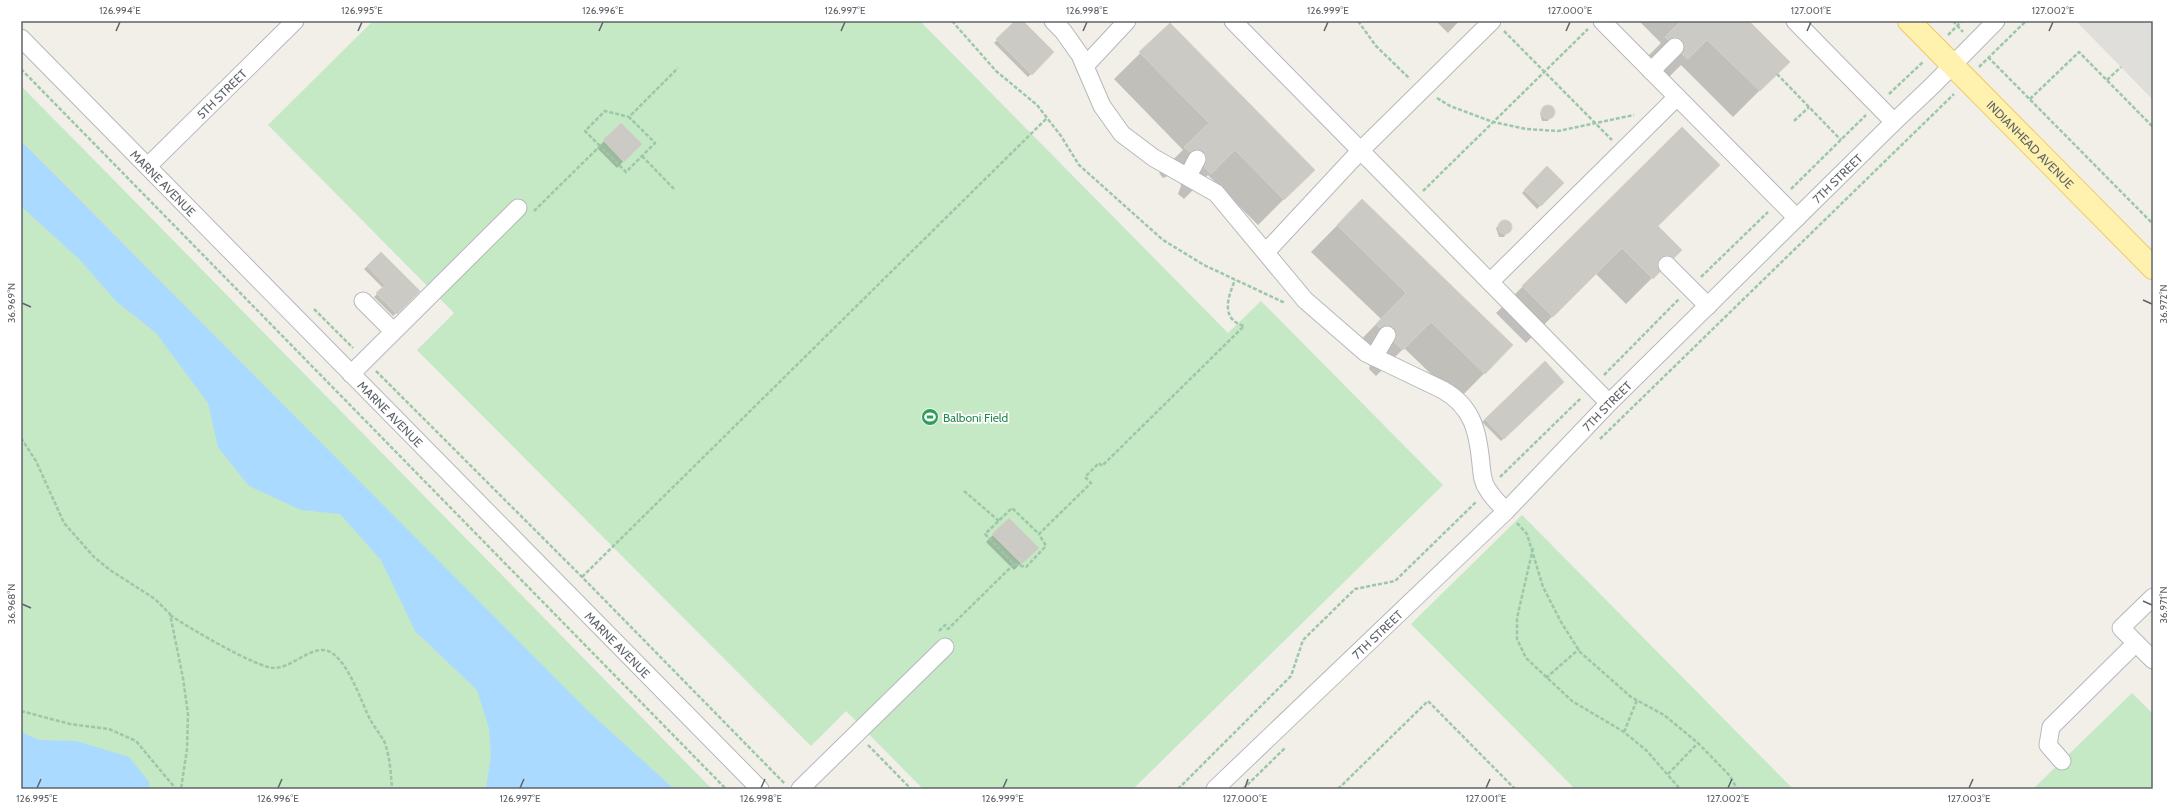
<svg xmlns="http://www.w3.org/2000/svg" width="2174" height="810" font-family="Cabin,sans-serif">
  <rect width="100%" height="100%" fill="#f1efe8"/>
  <path fill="#e0deda" d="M2076,21H2153V100L2121,67Z"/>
  <path fill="#c5e8c5" d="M373,21H920L1228,333L1261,301L1443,485L1133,789H923L846,711L811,746L417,350L454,313L268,125Z
    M21,86L103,169L712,789H21Z
    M1522,515L1793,789H1575L1411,624Z
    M2132,693L2153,714V789H2033Z"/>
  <path fill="#aadaff" d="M21,141L588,711L674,789H486L491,756L489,728L477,690L415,631L381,560L340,514L301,510L249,486L218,447L208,403L156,333L117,302L80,260L21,206Z
    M21,732L39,740L76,741L129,757L149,782V789H21Z"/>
  <path fill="#0003" d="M1016,21H1022L1053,52L1028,77L994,43Z
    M1436,21H1459L1448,33Z
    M1639,21H1747L1788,62L1733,117L1681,65L1661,85L1640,64L1661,43Z
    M1170,24L1287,196L1258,225L1208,175L1184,199L1178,194L1181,186L1179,179L1170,175L1163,178L1159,173L1183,150L1114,79Z
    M1547,106L1551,107L1554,111L1548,121H1542L1540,113Z
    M621,125L640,144L617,168L597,148Z
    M1682,128L1656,226L1680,250L1626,304L1595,273L1526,343L1496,313Z
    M1547,168L1563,183L1537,209L1522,193Z
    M1362,200L1512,345L1458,400L1404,348L1376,376L1369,369L1371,361L1360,351L1353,354L1350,351L1381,319L1311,252Z
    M1502,222L1508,223L1511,227L1504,237H1499L1496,228Z
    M381,253L419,291L393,316L374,297L383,288L364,269Z
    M1545,363L1563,382L1501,441L1482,422Z
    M1009,519L1037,548L1014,570L986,542Z"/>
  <path fill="#cccac5" stroke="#d6d1c6" d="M1015,21H1023L1054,52L1032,75L996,39Z
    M1681,21H1749L1790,62L1760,91L1707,40L1688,59L1682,54L1685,45L1682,40L1677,37L1668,40L1665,37Z
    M1170,23L1315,170L1284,200L1235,150L1211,174L1204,167L1207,159L1205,153L1197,149L1190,152L1184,147L1209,123L1139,52Z
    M1541 112a7 7 0 1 1 14 0a7 7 0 1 1-14 0Z
    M621,123L642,144L624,162L603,140Z
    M1682,127L1720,165L1658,226L1682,250L1674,258L1669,255L1660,258L1657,263L1660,272L1653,279L1622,248L1553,317L1522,286Z
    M1547,166L1564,183L1541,206L1524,190Z
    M1362,199L1513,345L1485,374L1431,322L1403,350L1394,342L1397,335L1392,327L1387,325L1380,328L1376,324L1406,293L1337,225Z
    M1498 227a7 7 0 1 1 14 0a7 7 0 1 1-14 0Z
    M381,252L420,291L397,314L376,293L385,285L367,266Z
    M1545,361L1564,382L1504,439L1485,419Z
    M1009,518L1039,548L1022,564L992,534Z"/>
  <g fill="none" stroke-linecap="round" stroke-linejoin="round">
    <g stroke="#b5b8bc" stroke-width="19">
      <g id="minor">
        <path d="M1053,21L1063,31L1080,55L1102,106L1122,134L1154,158L1216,193L1305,300L1366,353L1443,390C1473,407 1478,432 1481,464C1482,473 1482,482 1488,490C1493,498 1500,505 1506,511"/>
        <path d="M1233,21L1609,403"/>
        <path d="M1602,21L1797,218"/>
        <path d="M1795,21L1894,122"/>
        <path id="s1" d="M21,38L760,789"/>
        <path d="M1085,66L1127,21"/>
        <path d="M1651,71L1675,47"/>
        <path id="s2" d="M148,166L295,21"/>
        <path d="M1188,176L1197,159"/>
        <path d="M1266,252L1360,151L1492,21"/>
        <path d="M1667,265L1708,306"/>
        <path d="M1490,282L1677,97"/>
        <path d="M363,301L393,331"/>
        <path d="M1374,357L1387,335"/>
        <path d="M351,374L518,208"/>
        <path d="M2153,597L2121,628L2153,660"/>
        <path d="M2062,761L2048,745L2051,727L2136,643"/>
        <path d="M800,789L945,647"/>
        <path id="s3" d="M1215,789L1506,511L1609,403L1894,122L1933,85L1996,21"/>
      </g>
    </g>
    <g stroke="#f2c960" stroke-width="24">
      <g id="major">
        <path id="s4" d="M1909,21L2153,268"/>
      </g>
    </g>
    <path stroke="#9cc7a9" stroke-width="2.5" stroke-dasharray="4 2" stroke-linecap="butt" d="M952,21L996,71L1037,105L1061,136L1079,165L1163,240L1204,265L1285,303
      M1358,21L1376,46L1410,79
      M1953,21L1963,32
      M1504,31L1612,140
      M1948,35L1962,21
      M1988,57L2153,224
      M1979,67L2026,21
      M21,69L726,789
      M1777,74L1841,140
      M2107,80L2121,67
      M1889,94L1923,62
      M1437,98L1450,106L1493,122L1526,129L1558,131L1634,115
      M2030,99L2079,52L2153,127
      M1794,121L1809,107
      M600,146L585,131L605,111L629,117
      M642,156L674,189
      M1791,189L1866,115
      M1423,191L1588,29
      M534,211L600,146L626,172L655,143L629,117L678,68
      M1701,277L1768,212
      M314,309L353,348
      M376,371L582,577L785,784
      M1604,375L1679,299
      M21,438L36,461L64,523L94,557L110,570L155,599L170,614L183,678L188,714L187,749L181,789
      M1600,439L1954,94
      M1500,477L1581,398
      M964,491L999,521
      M1517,523L1527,534L1543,587L1561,622L1580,652L1631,697L1664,715L1698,743L1730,776L1737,789
      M1533,548L1517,618V639L1526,658L1572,701L1624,732L1647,751L1680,789
      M1014,564L1026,567L1046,546L1039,534
      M582,577L1047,118
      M170,615C186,626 258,669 275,668C292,667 306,650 323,650C346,651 361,703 371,721C375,728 380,734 384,741C390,756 391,774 392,789
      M939,631L945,625L948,629L1014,564L985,534L1012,508L1039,534L1091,483L1085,477L1099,463L1102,466L1244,326C1220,319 1228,297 1235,280
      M1546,678L1579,649
      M21,711L70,724L109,729L136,741L176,789
      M1624,732L1637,700
      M868,745L911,789
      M1668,774L1698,743
      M1178,789L1291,676L1303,640L1355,589L1395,581L1477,501
      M1243,789L1285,748
      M1338,789L1428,701L1515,789"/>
    <use href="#minor" stroke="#fff" stroke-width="17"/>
    <use href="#major" stroke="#fff2af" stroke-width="22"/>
  </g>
  <path fill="none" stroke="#5f6368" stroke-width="1.5" d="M116,31L120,22M358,31L362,22M599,31L603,22M841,31L845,22M1083,31L1087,22M1324,31L1328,22M1566,31L1570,22M1807,31L1811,22M2049,31L2053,22M2143,300L2152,304M22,303L31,307M2143,601L2152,605M22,604L31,608M37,788L41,779M278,788L282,779M520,788L524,779M761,788L765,779M1003,788L1007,779M1245,788L1248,779M1486,788L1490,779M1728,788L1732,779M1969,788L1973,779"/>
  <defs>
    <g id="stadium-disc" transform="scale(0.9)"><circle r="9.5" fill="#2e9e5b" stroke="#fff"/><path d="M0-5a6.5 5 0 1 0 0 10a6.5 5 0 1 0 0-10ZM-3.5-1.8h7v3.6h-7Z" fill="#fff"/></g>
  </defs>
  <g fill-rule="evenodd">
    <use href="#stadium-disc" x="930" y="417"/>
  </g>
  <g text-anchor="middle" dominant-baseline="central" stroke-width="3.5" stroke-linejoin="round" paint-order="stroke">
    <g font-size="12" fill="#5f6368" stroke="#fff">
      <text stroke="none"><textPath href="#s2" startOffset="103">5TH STREET</textPath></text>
      <text stroke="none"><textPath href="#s4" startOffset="173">INDIANHEAD AVENUE</textPath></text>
      <text stroke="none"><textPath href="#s3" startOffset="872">7TH STREET</textPath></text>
      <text stroke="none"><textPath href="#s1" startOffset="203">MARNE AVENUE</textPath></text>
      <text stroke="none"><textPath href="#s3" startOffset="548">7TH STREET</textPath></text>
      <text stroke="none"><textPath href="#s1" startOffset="527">MARNE AVENUE</textPath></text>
      <text stroke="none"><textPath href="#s3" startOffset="224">7TH STREET</textPath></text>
      <text stroke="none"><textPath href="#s1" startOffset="851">MARNE AVENUE</textPath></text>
    </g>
    <g font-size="12" fill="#27864d" stroke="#fff" text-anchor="start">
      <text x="943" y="417">Balboni Field</text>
    </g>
  </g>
  <rect width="2174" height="810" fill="none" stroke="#ffffff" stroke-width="44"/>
  <rect x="22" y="22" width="2130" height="766" fill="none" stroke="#5f6368" stroke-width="1.5"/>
  <g font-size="10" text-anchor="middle" fill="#5f6368">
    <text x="120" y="14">126.994°E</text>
    <text x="362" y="14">126.995°E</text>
    <text x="603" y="14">126.996°E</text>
    <text x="845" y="14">126.997°E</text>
    <text x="1087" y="14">126.998°E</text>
    <text x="1328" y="14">126.999°E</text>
    <text x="1570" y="14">127.000°E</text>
    <text x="1811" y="14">127.001°E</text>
    <text x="2053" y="14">127.002°E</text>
    <text transform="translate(11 303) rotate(-90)" y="4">36.969°N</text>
    <text transform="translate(2163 304) rotate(-90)" y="4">36.972°N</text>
    <text transform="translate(11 604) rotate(-90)" y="4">36.968°N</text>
    <text transform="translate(2163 605) rotate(-90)" y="4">36.971°N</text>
    <text x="37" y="802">126.995°E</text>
    <text x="278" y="802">126.996°E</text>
    <text x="520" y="802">126.997°E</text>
    <text x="761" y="802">126.998°E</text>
    <text x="1003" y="802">126.999°E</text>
    <text x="1245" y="802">127.000°E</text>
    <text x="1486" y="802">127.001°E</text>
    <text x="1728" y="802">127.002°E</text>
    <text x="1969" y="802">127.003°E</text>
  </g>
</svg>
